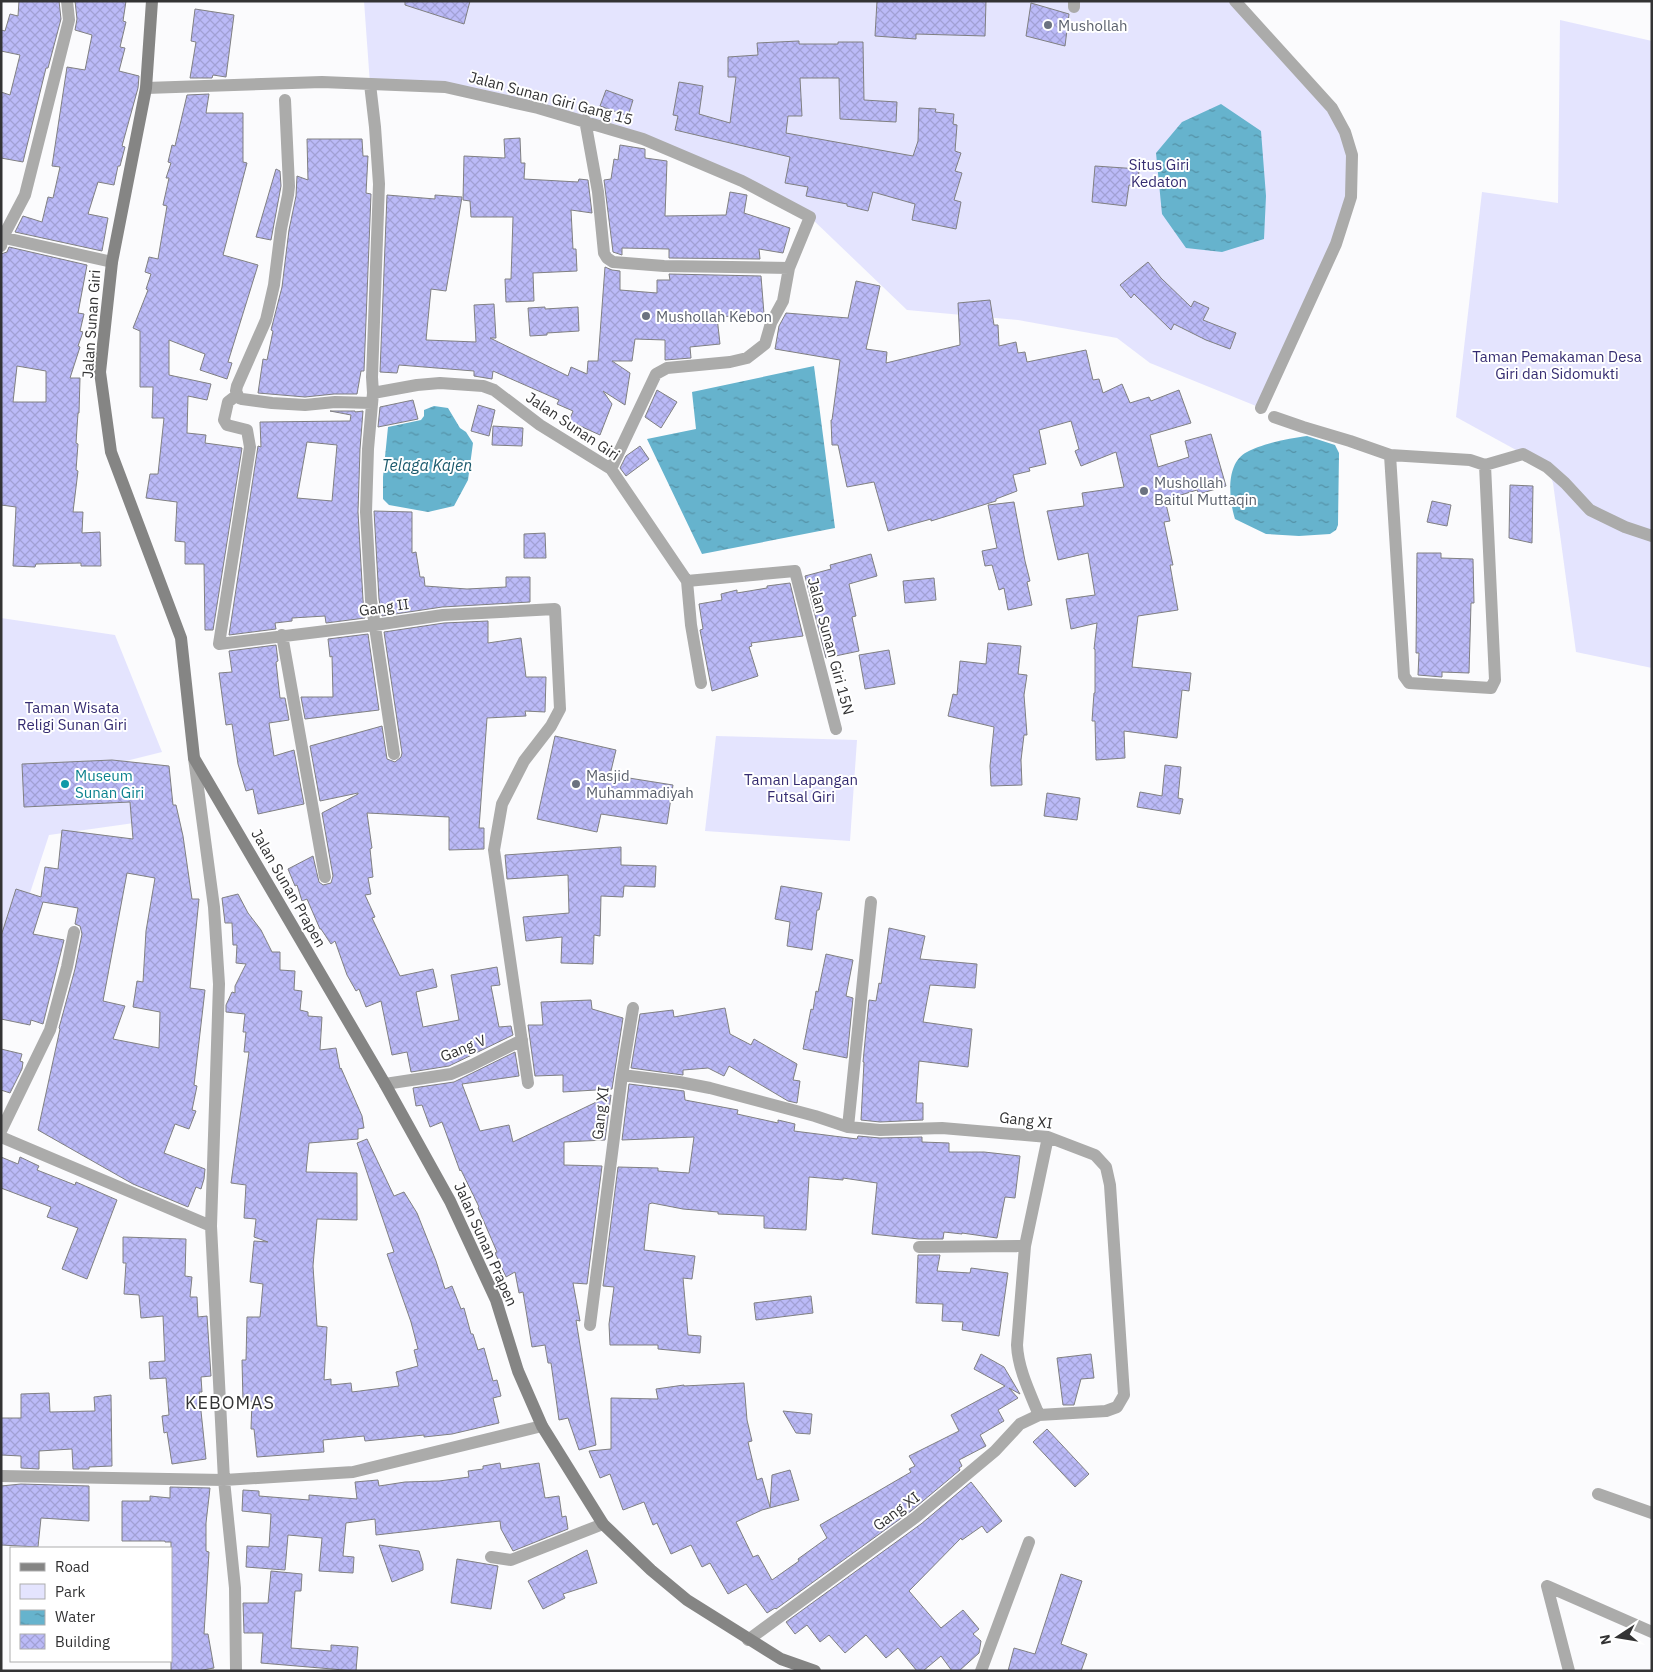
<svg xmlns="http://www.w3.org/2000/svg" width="1653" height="1672" font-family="'IBM Plex Sans',sans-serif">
  <defs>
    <pattern id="water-ripples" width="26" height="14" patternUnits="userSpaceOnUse" patternTransform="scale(1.25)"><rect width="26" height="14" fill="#66b3cd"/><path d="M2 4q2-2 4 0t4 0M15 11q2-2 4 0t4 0" fill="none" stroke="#5592a7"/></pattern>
    <pattern id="building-cross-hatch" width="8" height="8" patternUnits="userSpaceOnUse" patternTransform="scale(1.25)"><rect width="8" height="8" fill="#bbbaf7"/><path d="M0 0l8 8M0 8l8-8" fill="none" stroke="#a1a0d4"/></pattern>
  </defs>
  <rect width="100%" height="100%" fill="#fbfbfd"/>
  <path fill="#e4e4fe" d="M364,1H1235L1345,132L1348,208L1261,408L1150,363L1117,338L1018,320L907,310L810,217L643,139L445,87L370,84Z
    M1560,20L1652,41V668L1576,652L1553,483L1547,467L1456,417L1482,192L1558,203Z
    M1,618L115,635L162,752L126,761L134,823L49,835L11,951H1Z
    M716,736L857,740L850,841L705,831Z"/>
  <path fill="url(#water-ripples)" d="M1221,104L1261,131L1266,196L1264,239L1222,252L1186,248L1162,214L1156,153L1182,122Z
    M814,366L835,528L702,554L647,439L696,429L692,392Z
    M434,406L448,408L460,428L466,432L473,443L468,480L454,506L428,512L389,505L383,499V477L388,427L421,420L424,416V410Z
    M1307,436L1335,445L1339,453L1338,525L1336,530L1330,534L1299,536L1266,534L1235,519C1229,500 1225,463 1247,452C1261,444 1290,438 1307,436Z"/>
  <path fill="url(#building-cross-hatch)" stroke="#808082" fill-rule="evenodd" d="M19,1H59L61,19L48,68H46L23,162L1,158V92L10,95L20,55L1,51V30L5,31L10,14L18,16Z
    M75,1H126L123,21L126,22L120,47L125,48L119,71L139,76L138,88L122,146L125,147L120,166H118L114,185L98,182L88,214L108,218L102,251L15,232L23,216L42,222L48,197L53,198L60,167L52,166L67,67L85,70L92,35L75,30L77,19Z
    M405,1H470L464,24L405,5Z
    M877,1H986L985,36L916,34V39L875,36Z
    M1031,3L1069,14L1065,46L1026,36Z
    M195,9L234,15L226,77L213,75L212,78H190L196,42L191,41Z
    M799,41V44H838V42H863L864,100L897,102L896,122L840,119L839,78H800L802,116H788L786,133L913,156L918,141L919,108L936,109L935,112L954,114L953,124L957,125L955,151L961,153L955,171L962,173L954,200L961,202L956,229L912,220L915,204L873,192L868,211L847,206V204L806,196L808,187L785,183L790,157L675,130L678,116L673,115L679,82L703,86L699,114L730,123L736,77H728V57L758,55L757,43Z
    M606,90L633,100L628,116L600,106Z
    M209,94L206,113H243V162L247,163L223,255L258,265L228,362L232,363L227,379L200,370L205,354L169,340V375L211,384L207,400L188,396L187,433L206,435L205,443L242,448L213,630H205L204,564H185V542L175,541L177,502L146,498L150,474H158L164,418H152L153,387H140V331L133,328L148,290L146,289L151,274L145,272L149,257L158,259L167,206L163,205L169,178H166L171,163L168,162L172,145L175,146L187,95Z
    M520,138L521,163H525L524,179L578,182L579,179L588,180L592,213L571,210L573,249H576L577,271L533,273L534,301L506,302L505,279H511L513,217H471L470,201L463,200L464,156L505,158L504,139Z
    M307,139H362L363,156H368L366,193L371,194L364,371H361L357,394H334L305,397L258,393L263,359L267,360L273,331L271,330L282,287L289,230L296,196L297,176L308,180Z
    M620,145L645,149V158L667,161L665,216L726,215L730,192L747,195L744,213L790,228L783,253L759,249L760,259L669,258V249L622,248V255L613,252L604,180L611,179L614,159L618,160Z
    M1095,166L1139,169L1138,186L1129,185L1126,206L1092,202Z
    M276,169L280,171L281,186L271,240L256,237Z
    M387,195L435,199V195L462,197L446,291L431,289L426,340L476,342L474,305L494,304L496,338H490L568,376L571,367L587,374L588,361H598L605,267L612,270L620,271V290L657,293V280H670L669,274L761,276L764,314L717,317L720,344L690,347L691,358L665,360V340L635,339L632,361H612L630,373L625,405L603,391L612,404L600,435L569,421L573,411L557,404L559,400L493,371L492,379L474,376V371L399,365L397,373L380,372Z
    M9,247L87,265L78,313L84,314L80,331L83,332L78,346L80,347L70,378H80L79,413H78L76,443L78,444L76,470L78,471L73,512H83L82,533L100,532L101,566H81V563L36,564L35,567L13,566L16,507L1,505V254L7,252ZM17,366L46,371V402H13Z
    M1148,262L1161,278L1191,307L1194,301L1209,308L1203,320L1236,333L1230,349L1206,340L1174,324L1171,330L1134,294L1131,298L1120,285Z
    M856,281L880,286L866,349L887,352L886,363L960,345L958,303L990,300L994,325H998L999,346L1016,342L1018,353L1025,352L1027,362L1086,350L1093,380L1099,379L1103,393L1122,384L1130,403L1149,397L1151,401L1179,390L1191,423L1150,435L1158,467L1189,457L1185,441L1211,434L1226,486L1199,494L1197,490L1165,500L1170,521L1164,522L1173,565H1170L1178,610L1138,616L1132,667L1191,673L1189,691L1182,690L1177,738L1124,731L1125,758L1096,760L1095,721H1092L1094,693H1095V649H1094L1097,623L1071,629L1066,599L1095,595L1088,553L1058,560L1047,511L1084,506L1082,493L1124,487L1116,452L1081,466L1075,451L1079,449L1071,421L1039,430L1046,464L1029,468L1030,471L1013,475L1017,491L996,499V501L931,521V519L888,531L874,482L847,487L838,445H832L831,420H832L840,360L775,349L779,326L786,313L848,318Z
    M545,307V309L578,307L579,331L547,333V335L530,336L528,308Z
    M657,390L677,402L661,428L645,417Z
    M413,400L418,419L378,427L380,407Z
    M478,405L495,410L489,436L471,431Z
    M330,411H355V412L363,411L360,449L358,512L363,600L365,618L326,623L325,616L292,618V621L275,623L276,629L229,635L258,446L261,447L260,422L350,421L351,415ZM307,442L337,445L332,501L297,498Z
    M493,426L523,428L522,446L492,445Z
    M640,446L649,459L626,476L620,468L626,456Z
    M1510,485L1533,486L1532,543L1509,538Z
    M1432,501L1451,505L1447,526L1427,522Z
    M1014,502L1025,561L1030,581L1027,582L1032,605L1008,610L1004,588L999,590L992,565L985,566L982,551L997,548L988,505Z
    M374,511L412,512V553L416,552L420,577H424L425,586L467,589L506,587V577H530V602L442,607L382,616L379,599Z
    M545,533L546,558H524V534Z
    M1417,553H1441V558L1473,559L1474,603H1471L1469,673L1442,672V677L1418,675L1419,653H1416Z
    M871,554L877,576L849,584L856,616L852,617L859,651L826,658L805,576L831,569L830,565Z
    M934,578L936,600L905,603L903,581Z
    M790,583L803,636L751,643L752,646L749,647L758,676L712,691L700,630L703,629L699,604L722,600L721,594L737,590V593L767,588V586Z
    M488,621V643L521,638L526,677H546L545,712L525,711L526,716L487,718L479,828H484V849L449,850V817L367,813L372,848L370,849L373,877L368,878L371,894L365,895L375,917L372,918L400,976L433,969L437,987L416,992L423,1027L459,1020L451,975L497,967L500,985L491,986L499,1027L511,1026L513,1035L449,1066L411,1072L407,1052L392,1055L381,1001L366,1007L359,989L356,991L347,975L335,941L331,944L321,929H320L307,899L302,901L297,885L295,886L288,869L313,856L319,882L323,885L331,883L333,876L322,813L358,794V793L320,801L310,746L382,726L387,759L395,762L401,757L402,753L384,632L444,623Z
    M368,634L379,710L305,719L301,697H333L332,656L330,657L328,639Z
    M988,643L1021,646L1018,674L1027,675L1024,695L1027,735H1024L1021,760L1022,785L991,786L990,766L994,727L948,716L953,694L957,695L960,661L986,664Z
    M276,645L278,661L276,662L280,698H285L289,720L269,723L274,756L294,750L304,804L258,814L253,789L246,791L238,764L232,724L226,725L219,673L232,672L229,651Z
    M889,650L895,684L865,689L859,655Z
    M555,736L616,750L610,775L673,785L667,824L601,814L597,832L537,819Z
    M112,760L169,766L173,805H176L183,836L192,899H199L190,988L205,990L194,1085L197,1086L192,1110L196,1111L189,1129L175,1124L164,1153L205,1169L204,1179L201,1189L196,1187L188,1207L133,1184L38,1130L60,1029L59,1028L75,969L82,934L80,926L75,924L78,908L43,902L33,934L64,940L43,1024L31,1020L30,1025L1,1019V936L16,889L41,897L45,867L58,869L62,830L133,839L130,802L24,807L22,764ZM127,873L155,878L146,931L143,982L137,981L133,1007L160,1012L159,1048L113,1039L125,1006L103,1001Z
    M1165,765L1181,767L1178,798L1183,799L1180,814L1137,807L1140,792L1162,796Z
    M1047,793L1080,798L1077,820L1044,816Z
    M621,847V865L656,866L655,887L624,886L623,897L601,896L600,936L594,935L593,964L561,963L562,937L526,941L523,917L569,913L568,875L507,879L505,855Z
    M781,886L822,893L819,910H817L812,950L787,946L790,922L775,919Z
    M238,894L248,913L261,930L272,952H280V970L295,971L294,990L302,991L300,1010L308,1012V1016L322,1017L320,1050L336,1048L340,1069L341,1068L362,1116L364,1128L358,1129V1139L309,1143L306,1172L357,1173V1220L317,1219L313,1266L317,1326L327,1327L324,1380L331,1379V1385L351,1383L352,1392L399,1386L396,1372L418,1366L414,1350L418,1349L411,1322L387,1254L394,1252L357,1143L367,1139L394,1196L404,1192L417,1213L436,1261L445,1289L452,1286L461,1309L464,1308L471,1334H473L478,1350L484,1348L493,1381L497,1380L501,1396L493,1398L499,1423L452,1434L424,1437V1435L365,1441L364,1436L323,1440L324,1452L257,1457L254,1429H251L252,1401L243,1402L242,1360H246L247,1317H260L263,1284L250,1282L254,1241L268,1242L254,1237L256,1219L244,1218L246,1185L231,1183L249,1052H244L246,1032H243L245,1014L226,1012V1005L232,992L235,993V986L246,964L236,963L237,945H233L232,923H225L222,898Z
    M889,928L925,936L920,959L977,964L975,988L930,985L923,1022L972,1029L968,1067L919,1061L916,1103H923V1120L880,1122L861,1120L864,1062H863L869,1000L876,1001L879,983L881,984Z
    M826,954L853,960L846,996L853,998L847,1058L803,1049L811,1009L813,1010L816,991L818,992Z
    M591,1000L592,1009L623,1018L612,1089L563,1092V1075L535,1076L528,1025H543L541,1002Z
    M725,1008L730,1034L751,1045L754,1039L797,1064L793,1080L800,1081L797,1103L788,1101L729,1066L724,1076L708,1068L683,1070V1075L631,1068L640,1014L673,1010L674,1017Z
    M1,1049L22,1054L20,1061L23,1062L22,1069L10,1093L1,1090Z
    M515,1052L519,1076L462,1084L480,1131L509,1125L513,1142L611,1095L605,1140L564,1142V1165L602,1166L587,1284L573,1283L580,1321L576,1320L596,1445L579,1450L568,1418L559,1420L551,1363H548L545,1345L532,1347L523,1292L519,1293L515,1272L506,1277L495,1253L497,1252L478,1208L479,1207L461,1170L460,1171L442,1122L430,1127L422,1105L416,1106L413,1088L454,1082Z
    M629,1084L684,1091L685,1100L738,1110L737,1114L778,1123V1120L795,1124L794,1131L857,1139L858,1136L880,1138L922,1137V1142L949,1143V1152H984L1020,1156L1015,1198L1005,1197L997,1238L962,1233V1234L944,1232L943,1239H919L872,1234L877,1183L843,1178V1180L809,1177L806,1230L764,1228V1216L718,1214V1212L683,1209L652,1203L649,1204L644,1250L695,1256L692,1279L683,1278L688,1335L701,1336L700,1353L658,1349V1345H610L609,1324L614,1287L603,1286L618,1167L658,1168V1171L689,1173L694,1137L622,1140Z
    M1,1157L18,1164L20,1157L39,1166L37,1170L75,1185L76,1182L117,1200L87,1279L62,1269L78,1228L47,1217L51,1207L1,1188Z
    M123,1237L186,1239L185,1276L192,1277L190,1297H197L198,1317L207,1316L211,1376L201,1377L202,1392H199L206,1459L172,1464L167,1432L164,1433L162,1416L169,1415L166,1378L150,1379L149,1362L165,1361L163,1316L141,1318L139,1295L124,1294L126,1263H123Z
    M918,1255H940L937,1271L970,1273L971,1268L1008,1273L999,1336L962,1330L963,1322L942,1321L943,1304L916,1303Z
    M811,1296L813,1313L756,1320L754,1303Z
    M981,1354L1004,1367L1020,1394L1009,1388L1018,1398L998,1410L1004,1421L980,1435L986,1446L959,1460L962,1466L959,1468L960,1470L911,1511L776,1609L775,1608L767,1613L746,1584L728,1594L710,1563L702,1567L691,1545L671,1554L657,1523L653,1525L644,1502L623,1510L610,1474L600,1478L589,1451L611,1449V1398L658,1399L656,1389L684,1385V1386L744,1383L747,1420L752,1441L748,1442L757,1480L762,1478L770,1507L772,1475L790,1470L799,1500L762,1510L736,1522L753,1557L758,1555L772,1580L799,1561L798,1559L827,1538L820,1525L911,1472L909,1469L915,1466L909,1456L959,1431L951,1415L1005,1386L974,1369Z
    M1091,1354L1094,1378L1081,1379L1074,1405H1063L1057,1358Z
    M49,1393L50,1412L95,1411L94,1397L111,1395L112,1466L89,1467V1469H73L72,1449L39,1451V1469L21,1468V1456L1,1455V1418H21V1394Z
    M783,1411L812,1414L810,1434L796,1433Z
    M1047,1429L1089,1474L1075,1487L1033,1442Z
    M500,1463L501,1469L539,1463L545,1498L559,1496L562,1517L566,1516L568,1529L513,1551L501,1529L500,1521L376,1535L375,1519L346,1523L343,1556L354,1557L353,1573L319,1571L322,1538L288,1535L285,1570L246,1567L247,1546L269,1547L271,1514L242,1511L243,1490L259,1491V1496L309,1500V1495L357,1499L355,1482L378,1480L379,1486L405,1482L439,1481L469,1477L468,1471L483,1469V1466Z
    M971,1482L1002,1521L987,1533L982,1526L962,1540L961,1538L909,1591L941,1628L963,1610L979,1629L973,1634L981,1641L979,1653L959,1671H952L941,1656L923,1671H917L898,1648L886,1658L866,1635L845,1653L829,1635L820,1642L807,1625L795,1634L786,1622L921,1524Z
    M21,1484L89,1486V1521L41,1518L38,1547L1,1545V1486Z
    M170,1487L210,1488L206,1523V1551L209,1552L204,1634H208L214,1668L197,1671H171V1542H165V1541H122V1501H150V1496L170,1498Z
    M379,1545L419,1551L423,1564V1570L392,1582Z
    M587,1550L597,1583L563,1594L565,1598L543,1609L528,1581Z
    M457,1559L498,1566L491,1609L451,1603Z
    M271,1571L302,1574L301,1591H295L291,1648L331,1651V1645L358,1647L356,1671L261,1663L263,1633H244L243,1603H268Z
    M1061,1574L1082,1581L1061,1644L1087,1654L1081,1671H1008L1014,1648L1035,1654Z"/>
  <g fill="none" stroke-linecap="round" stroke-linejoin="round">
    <path stroke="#ababaa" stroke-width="12" d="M1235,1L1332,108L1345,132L1352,155L1351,197L1336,244L1261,408
      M1074,7V1
      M370,84L375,127L379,184L372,377L373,393
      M146,88L322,82L445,87L538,108L643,139L742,181L810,217L789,268L783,301L771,323L765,344L747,358L730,362L667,368L656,374L611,469
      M285,100L289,186L288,195L281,229L274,285L266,320L237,386L236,391L239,398L242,399L272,403L305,405L335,402L372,403
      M585,120L598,192L604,253L607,258L613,262L664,266L789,268
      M1,237L112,262
      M1,246L3,237L25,195L69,20L67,1
      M237,395L228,402L224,420L227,425L247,430L250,447L219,644L375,625L443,615L555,609L560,709L551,726L524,761L502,804L494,850L528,1083
      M1274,417L1303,427L1350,441L1390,455L1470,460L1485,465L1523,454L1547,467L1565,483L1590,510L1625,527L1652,536
      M1390,455L1404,676L1409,683L1491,688L1495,680L1485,465
      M687,581L691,625L701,683
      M282,635L325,877
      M394,754L371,600L366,512L368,449L373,393L417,385L440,383L483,386L494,390L540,425L611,469L687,581L795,571L836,729
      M194,758L214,907L219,984L211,1226L224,1480L235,1588L236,1671
      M622,1075L633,1008
      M385,1084L451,1074L470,1066L522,1040
      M848,1127L871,902
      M1,1131L50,1030L67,967L74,932
      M1,1137L211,1226
      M919,1247L1025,1246
      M590,1325L622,1075L679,1082L710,1088L815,1116L848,1127L880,1130L942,1128L1048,1137L1095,1155L1106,1167L1110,1185L1124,1395L1117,1407L1106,1411L1039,1415L1020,1424L995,1451L916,1517L748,1640
      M1039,1415C1030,1393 1018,1369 1017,1345L1025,1246L1048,1137
      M1,1476L224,1480L353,1472L542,1426
      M1598,1494L1652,1513
      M491,1557L511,1560L603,1524
      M1547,1586L1652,1632
      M1547,1586L1569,1671
      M981,1671L1029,1542"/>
    <path stroke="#858584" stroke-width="12" d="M152,1L146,88L112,262L100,372L111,452L181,638L194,758L385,1084L450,1201L496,1300L518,1371L542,1426L603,1524L651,1570L687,1600L781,1659L815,1671"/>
  </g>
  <g fill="#6b7280" stroke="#fff" stroke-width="2">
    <circle cx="1048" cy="25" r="5"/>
    <circle cx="646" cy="316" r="5"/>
    <circle cx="1144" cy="491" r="5"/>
    <circle cx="576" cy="784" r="5"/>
  </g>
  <circle fill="#0f9aa8" stroke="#fff" stroke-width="2" cx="65" cy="784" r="5"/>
  <g text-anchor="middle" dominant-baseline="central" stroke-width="4" stroke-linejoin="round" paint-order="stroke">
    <g font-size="15" fill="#5b616d" stroke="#fff" text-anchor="start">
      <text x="1058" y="25">Mushollah</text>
      <text x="656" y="316">Mushollah Kebon</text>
      <text x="1154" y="482">Mushollah<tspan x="1154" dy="17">Baitul Muttaqin</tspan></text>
      <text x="586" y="775">Masjid<tspan x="586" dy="17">Muhammadiyah</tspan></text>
    </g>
    <g font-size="15" fill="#333334" stroke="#fff">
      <text transform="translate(551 98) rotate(15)">Jalan Sunan Giri Gang 15</text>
      <text transform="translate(91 324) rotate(-86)">Jalan Sunan Giri</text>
      <text transform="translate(573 426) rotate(34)">Jalan Sunan Giri</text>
      <text transform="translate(384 607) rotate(-8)">Gang II</text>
      <text transform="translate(831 646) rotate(75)">Jalan Sunan Giri 15N</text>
      <text transform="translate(289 888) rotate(60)">Jalan Sunan Prapen</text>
      <text transform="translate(463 1048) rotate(-22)">Gang V</text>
      <text transform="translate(600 1113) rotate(-83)">Gang XI</text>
      <text transform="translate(1026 1120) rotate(7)">Gang XI</text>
      <text transform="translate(486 1244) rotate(66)">Jalan Sunan Prapen</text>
      <text transform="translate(896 1511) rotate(-37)">Gang XI</text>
    </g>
    <g font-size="15" fill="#352c71" stroke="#fff">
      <text x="1159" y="164">Situs Giri<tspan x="1159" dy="17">Kedaton</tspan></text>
      <text x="1557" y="356">Taman Pemakaman Desa<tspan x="1557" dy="17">Giri dan Sidomukti</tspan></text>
      <text x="72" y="707">Taman Wisata<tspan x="72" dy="17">Religi Sunan Giri</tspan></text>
      <text x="801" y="779">Taman Lapangan<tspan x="801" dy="17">Futsal Giri</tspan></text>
    </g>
    <g font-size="15" fill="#0d838f" stroke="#fff" text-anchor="start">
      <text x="75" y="775">Museum<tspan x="75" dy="17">Sunan Giri</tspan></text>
    </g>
    <g font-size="16" font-style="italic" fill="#1a596c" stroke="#fff">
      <text x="427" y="465">Telaga Kajen</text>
    </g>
    <g font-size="18" letter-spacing="1" fill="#333334" stroke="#fff">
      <text x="230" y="1402">KEBOMAS</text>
    </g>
  </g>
  <rect width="1653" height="1672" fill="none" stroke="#333334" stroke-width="5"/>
  <rect x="10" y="1547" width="162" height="115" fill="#ffffff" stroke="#adadae"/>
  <rect x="20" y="1563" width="25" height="8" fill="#858584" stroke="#adadae"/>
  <text x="55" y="1572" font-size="15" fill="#333334">Road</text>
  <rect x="20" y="1584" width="25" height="15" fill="#e4e4fe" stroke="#adadae"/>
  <text x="55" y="1597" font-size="15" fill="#333334">Park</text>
  <rect x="20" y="1610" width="25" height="15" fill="url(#water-ripples)" stroke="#adadae"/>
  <text x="55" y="1622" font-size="15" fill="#333334">Water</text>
  <rect x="20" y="1634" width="25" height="15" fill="url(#building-cross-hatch)" stroke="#adadae"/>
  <text x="55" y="1647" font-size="15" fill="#333334">Building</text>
  <g transform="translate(1618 1637) rotate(258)" stroke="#ffffff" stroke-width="4" paint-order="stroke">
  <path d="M0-4L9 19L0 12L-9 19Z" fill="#333334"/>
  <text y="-8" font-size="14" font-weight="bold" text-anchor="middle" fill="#333334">N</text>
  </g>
</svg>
